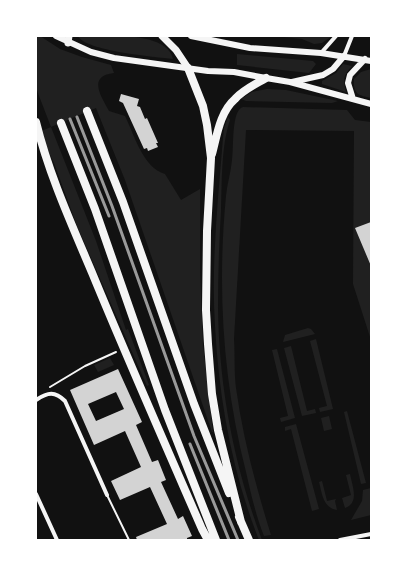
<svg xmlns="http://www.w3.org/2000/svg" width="407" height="576" font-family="'Open Sans',sans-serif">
  <rect width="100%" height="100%" fill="#111"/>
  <path fill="#202020" d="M36,36H40L60,49L82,57L111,65L114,73C87,76 101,96 109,111L125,116C134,134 143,168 165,174L181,200L200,189V272L203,345L213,432H212L125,180L96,108L51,127L96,241L126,330L128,329L149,385L147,386L77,226L54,163L39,132L51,127L36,88Z
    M78,36C101,36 167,30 173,59C156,57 85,51 78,36Z
    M284,36H332L322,43L314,44L302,39L284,37Z
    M237,54L313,61L316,64L309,73L237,65Z
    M343,64L352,66C343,76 343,79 346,92L322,84V81L336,73Z
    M371,69V98C358,95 353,94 354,79L361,72Z
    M267,89L286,90L338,101L332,103L246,101L241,99L252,92Z
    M243,107L347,110L355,120L371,122V340L353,284L354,131L246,130L234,339C235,355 234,372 236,388C243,438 256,487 271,535L264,536C256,516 251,494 246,472C223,382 217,289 226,196C227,184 231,172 232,160C234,148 231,110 243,107Z
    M228,117L230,120C221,146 222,183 221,211C219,243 218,276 218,308C219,387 234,466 262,540H259C232,472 219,399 215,326C211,264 218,200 223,138L224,128Z
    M308,328L311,329L315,334L283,342L285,335Z
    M316,339L333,409L320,412L319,408L327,406L310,341Z
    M291,346L307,411L315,409L316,413L302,416L284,348Z
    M277,349L295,418L281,422L280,418L288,416L272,350Z
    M110,358L114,365L98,372L94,365Z
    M347,411L366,483L361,484L344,412Z
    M329,416L332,429L324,431L321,418Z
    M296,424L319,509L312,511L291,429L285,431V427Z
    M350,474C352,485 360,503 345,508L342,498L351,495L346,475Z
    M322,481L327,501L336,499L335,501L337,510C323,508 322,493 319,482Z
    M371,488V515L351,520L362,501L363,490Z"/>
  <path fill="#d3d3d3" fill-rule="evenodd" d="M121,94L139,99L137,106L140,107L145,119L147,118L158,143H156L158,147L148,151L147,148L144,149L123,103L119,101Z
    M371,222V266L355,228Z
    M118,369L142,422L136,425L152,462L158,460L166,480L161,482L178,519L183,516L192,536L187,538V540H137L136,537L167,524L150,487L120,500L111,481L141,467L125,431L94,445L70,390ZM116,392L124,409L96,421L88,404Z"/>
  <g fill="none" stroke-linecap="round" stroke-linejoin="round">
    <path stroke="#f5f5f5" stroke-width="2" d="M50,387L85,366L116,352"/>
    <path stroke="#f5f5f5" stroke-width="2" d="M107,495L129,540"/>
    <path stroke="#f5f5f5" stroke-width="4" d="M321,53L336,36
      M344,56L352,36
      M36,400C48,392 55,391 65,401L107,495
      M36,494L57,540
      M340,540L371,534"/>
    <path stroke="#f5f5f5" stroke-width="6" d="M56,36L91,52L114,58L208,71L234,72L266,78L290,82L371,104
      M191,36L250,48L321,53L371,61
      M292,82L323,75L333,69L344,56
      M353,99L348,83L350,75L365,59"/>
    <path stroke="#f5f5f5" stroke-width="7" d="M162,36L176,50L188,68
      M68,43L69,36"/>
    <path stroke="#f5f5f5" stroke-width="8" d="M188,68L203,106L207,125L211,158L207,231L206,310L208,344L212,394L218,430L241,522
      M87,111L123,202L194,404L229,493
      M36,122C49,175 72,225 93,275C128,360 165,444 202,529L208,540
      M61,123L95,209L165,410L216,540
      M212,154C217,135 220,112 235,99C243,90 256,84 266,78
      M239,517L249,540"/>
    <path stroke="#9a9a9a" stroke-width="3" d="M77,117L112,206L194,436L238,540
      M70,119L109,216
      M190,444L229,540"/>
  </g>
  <rect width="407" height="576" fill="none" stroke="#ffffff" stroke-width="74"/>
</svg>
